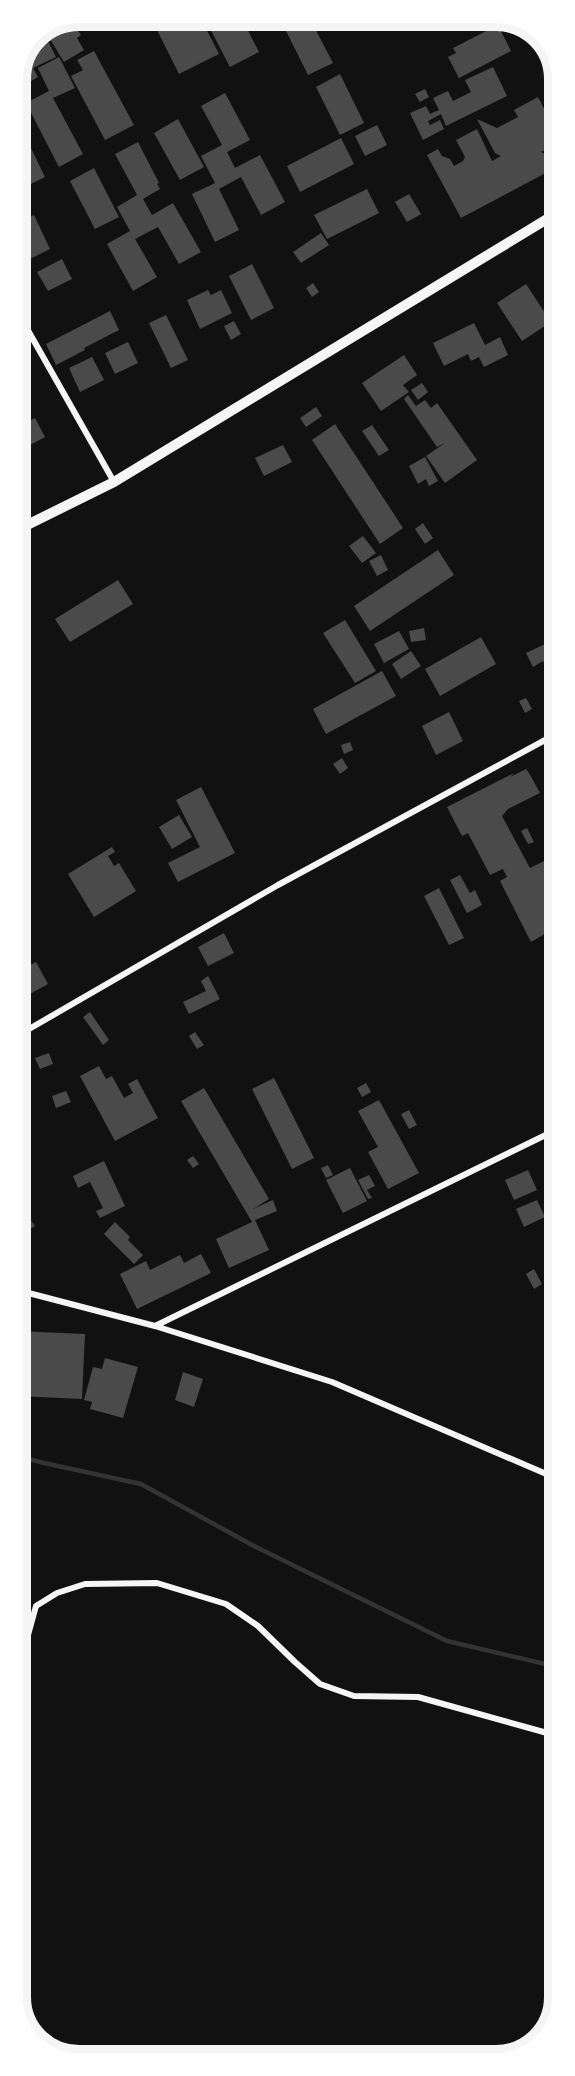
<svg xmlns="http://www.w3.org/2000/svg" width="575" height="2076" font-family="Inter,sans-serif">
  <rect width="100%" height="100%" fill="#111"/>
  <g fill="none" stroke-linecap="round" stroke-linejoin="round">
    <path stroke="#333" stroke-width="4.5" d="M17,1456L44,1463L141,1484L254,1546L447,1641L558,1667"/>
  </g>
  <path fill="#4a4a4a" d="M182,17H200L219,54L179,74L157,30Z
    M204,17H241L259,52L230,67Z
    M304,17H309L333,63L308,75L284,27Z
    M372,17H407L380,31Z
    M71,20L81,35L77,38L84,50L64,62L45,31Z
    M498,25L511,51L459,78L448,57L456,53L453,48Z
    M43,31L56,57L33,68L38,77L17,89V79L26,55L31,63L27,54L35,35Z
    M94,51L134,125L105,140L71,76L83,70L77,60Z
    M59,57L75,88L53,98L83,154L59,167L26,103L49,91L38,68Z
    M493,67L507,96L446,126L441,114L428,121L430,125L440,120L444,129L423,140L410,113L426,106L430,114L439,110L433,98L448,91L453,101L471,92L465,80Z
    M340,74L364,123L340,135L316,87Z
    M425,89L429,97L420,102L415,94Z
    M225,93L250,140L227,152L235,168L260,155L285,202L261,215L241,177L219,189L239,230L215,242L192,194L215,183L201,156L222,145L201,106Z
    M538,97L557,134V143L541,152L557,159V167L461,218L427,155L438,149L442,156L450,159L454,166L463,161L465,157L456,140L477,129L492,161L501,156L495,153L477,119L497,128L518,117L514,110Z
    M178,119L204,167L180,180L154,133Z
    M377,125L387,145L365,156L355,136Z
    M341,138L354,164L300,192L287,166Z
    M138,142L159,183L157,184L160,189L143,199L152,215L173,203L201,252L179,264L158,227L135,239L157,277L133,291L107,244L130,231L117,207L137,195L115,154Z
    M29,144L45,177L17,191V151Z
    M94,168L119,217L95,229L70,181Z
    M367,189L379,213L327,239L314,215Z
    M409,194L421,214L407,222L395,202Z
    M34,215L50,249L26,261L17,243V224Z
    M321,233L329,245L301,263L293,252Z
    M62,259L72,279L48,291L37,272Z
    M252,264L274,308L251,320L229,276Z
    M313,283L319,292L312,297L306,288Z
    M526,284L551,322L522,341L497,303Z
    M208,290L211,295L221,290L232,313L200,329L187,300Z
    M110,311L119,330L84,348L85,350L56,365L46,344Z
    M166,315L188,360L171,368L149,323Z
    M234,321L241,334L231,340L224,326Z
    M474,323L485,345L500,337L508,355L484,367L479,357L471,361L468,354L444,366L433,343Z
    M128,342L138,363L115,374L105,353Z
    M404,355L417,375L403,385L409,392L381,411L362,383Z
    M92,357L104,380L80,392L69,368Z
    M422,383L428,392L418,400L411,390Z
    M408,395L416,406L425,400L431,408L437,403L477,460L445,483L426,456L445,443L437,447L404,399Z
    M316,407L322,416L306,427L300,418Z
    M35,418L45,437L30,445L26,436L17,441V427Z
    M335,424L403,528L380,544L312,440Z
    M372,425L389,450L379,456L362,431Z
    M283,445L292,462L264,476L255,458Z
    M425,457L438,481L429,486L426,479L418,484L409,466Z
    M423,523L433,538L425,544L415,529Z
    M363,536L376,553L362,563L349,546Z
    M438,550L454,575L370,631L354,606Z
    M381,555L388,570L377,576L369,561Z
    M118,580L133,604L70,642L55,619Z
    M345,620L376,671L355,683L323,633Z
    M424,628L426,640L411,642L409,631Z
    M399,631L409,649L384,663L374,644Z
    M481,637L496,664L440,696L425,669Z
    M558,638V664L547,669L543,661L533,667L526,653Z
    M411,651L421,666L401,679L392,664Z
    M382,671L396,696L326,734L313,709Z
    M526,698L532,709L525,713L519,701Z
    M449,712L463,741L436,755L422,726Z
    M350,742L353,750L344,754L341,745Z
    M342,758L348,768L340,774L333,764Z
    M526,769L529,773L540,793L508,809L502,816L530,868L558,854V918L543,935L531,942L500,881L507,877L503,869L490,875L468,833L462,836L447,807L514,773L510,777Z
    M201,787L235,853L178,882L168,863L200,847L176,800Z
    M179,815L192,837L172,849L159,827Z
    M527,828L534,842L528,844L521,831Z
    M112,847L115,852L108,856L114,866L119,863L136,891L94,917L68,874Z
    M460,875L470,893L475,890L482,905L467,913L450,880Z
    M439,888L464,938L449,945L424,896Z
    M224,933L234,953L208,966L198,947Z
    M36,962L48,984L28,995L17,972Z
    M208,976L220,999L189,1014L183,1002L206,991L201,981Z
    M90,1012L109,1040L103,1045L83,1017Z
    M195,1032L204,1045L197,1049L189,1036Z
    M49,1053L53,1064L40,1069L35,1058Z
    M99,1066L106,1079L112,1076L124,1098L133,1093L128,1084L137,1079L158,1118L115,1141L80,1076Z
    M274,1078L314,1158L292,1169L252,1089Z
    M366,1083L371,1092L362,1097L357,1088Z
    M204,1088L269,1199L253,1209L273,1200L277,1211L255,1220L269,1250L229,1268L216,1239L252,1222L181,1101Z
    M66,1091L71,1102L56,1108L52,1096Z
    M379,1100L419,1173L388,1189L368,1152L378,1147L358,1111Z
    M409,1110L417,1125L409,1129L401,1114Z
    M193,1156L199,1164L193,1168L187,1160Z
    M104,1161L125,1206L100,1218L96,1211L103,1208L90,1182L78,1188L73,1176Z
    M328,1165L333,1175L326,1178L321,1168Z
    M350,1168L367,1201L343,1213L326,1180Z
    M528,1170L537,1190L514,1200L505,1180Z
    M369,1175L375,1186L367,1190L372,1198L368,1199L358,1180Z
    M537,1200L545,1217L524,1227L516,1209Z
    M25,1212L35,1226L17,1237V1217Z
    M115,1222L130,1237L128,1240L143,1255L134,1264L104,1234Z
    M26,1240L30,1249L17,1254V1244Z
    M201,1254L211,1273L137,1309L120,1274L146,1261L150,1270L180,1255L184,1263Z
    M534,1269L542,1284L534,1289L526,1274Z
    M17,1331L85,1334L82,1399L17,1396Z
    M105,1358L138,1367L123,1418L90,1409L92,1402L84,1400L93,1367L102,1369Z
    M183,1372L203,1379L194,1407L175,1400Z"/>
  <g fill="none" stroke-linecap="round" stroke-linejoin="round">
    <path stroke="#f5f5f5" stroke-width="6" d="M17,311L114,482
      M17,1036L278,885L558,733
      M17,1290L155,1326L332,1382L558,1479
      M155,1326L558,1129
      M18,1704L28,1635L36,1606L57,1593L85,1584L157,1583L226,1604L258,1626L295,1662L320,1684L354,1696L418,1697L558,1736"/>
    <path stroke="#f5f5f5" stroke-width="10" d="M17,530L114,482L557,213"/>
  </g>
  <path d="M0 0H575V2076H0ZM79 27H496A52 52 0 0 1 548 79V1997A52 52 0 0 1 496 2049H79A52 52 0 0 1 27 1997V79A52 52 0 0 1 79 27Z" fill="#fefefe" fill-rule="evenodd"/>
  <path fill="none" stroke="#f5f5f5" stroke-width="8" d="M79 27H496A52 52 0 0 1 548 79V1997A52 52 0 0 1 496 2049H79A52 52 0 0 1 27 1997V79A52 52 0 0 1 79 27Z"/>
</svg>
